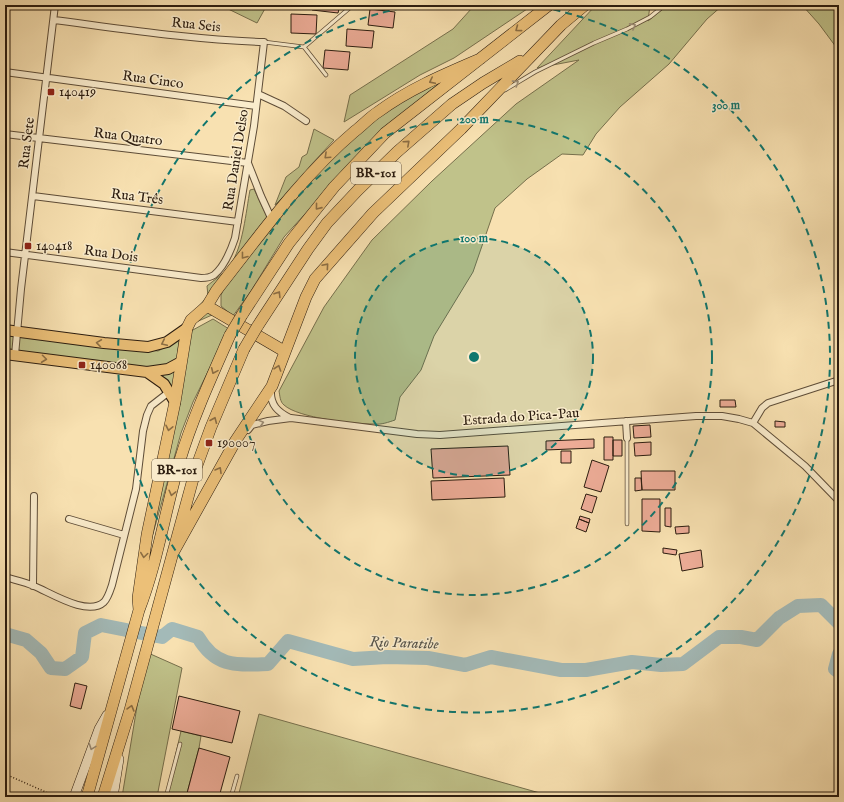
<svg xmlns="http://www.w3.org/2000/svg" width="844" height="802" font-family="'IM FELL English',serif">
  <rect width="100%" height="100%" fill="#f8e1b1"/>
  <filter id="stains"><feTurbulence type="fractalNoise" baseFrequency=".005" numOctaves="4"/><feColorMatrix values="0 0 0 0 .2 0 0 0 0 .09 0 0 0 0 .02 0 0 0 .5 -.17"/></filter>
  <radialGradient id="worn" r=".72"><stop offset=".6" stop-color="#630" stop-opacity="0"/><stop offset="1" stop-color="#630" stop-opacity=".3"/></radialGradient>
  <path fill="#c0c28a" stroke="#766f4c" d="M220,5H267L257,23Z
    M472,5H533L454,58L420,75L344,122L350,95L453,29L472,8Z
    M596,5H650L648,21L668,5H723L707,19L669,64L620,107L596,134L583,155L562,154L527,179L495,208L473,272L434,336L421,370L400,397L395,420C389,422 381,425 374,424C354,424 298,418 284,405C280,402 280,396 279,391L324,307L372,240L432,181L516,104L579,60L537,68Z
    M802,5H839V51L819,24Z
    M444,79L401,115L364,149L284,237L251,291L233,316L221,306V295L225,286L280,216L338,150L381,113Z
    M314,129L334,140L310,166L295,185L275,205L286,177L299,167L302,157L307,154Z
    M254,189L268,219L213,291L212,315L194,323L188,318L208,296L207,286C214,280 225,273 230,265C243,248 246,211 250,190Z
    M213,319L229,329L193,402L181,433L146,559L191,331Z
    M5,333L158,351L179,340L174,388L142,369L5,352Z
    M146,652L182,668L157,797H122Z
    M259,714L554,797H238Z
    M181,731L201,736L199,748L186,797H166Z"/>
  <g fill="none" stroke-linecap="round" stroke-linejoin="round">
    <path stroke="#a3bab8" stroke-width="14" d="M5,634L26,640L41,653L51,668L65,669L82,657L85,633L101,625L162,637L172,629L198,637C216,668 237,665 268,664L288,641L353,659L387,657L428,658L465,665L491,657L561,670H586L632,662L661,665L683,664L719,637H741L757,640L779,618L798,606L821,605L839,623
      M839,654L835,669L839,672"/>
  </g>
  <path fill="#edac97" stroke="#2b1c0f" d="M313,5H340L338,13L312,10Z
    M390,5H416V9L390,7Z
    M370,9L395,12L393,28L368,25Z
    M291,14L317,15L316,34L291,33Z
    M347,29L374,31L372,48L346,46Z
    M325,50L350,52L348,70L323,68Z
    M720,400H735L736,407H720Z
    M775,421L785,422V427H775Z
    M650,425L651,437L634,438L633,426Z
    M604,437H613V460H604Z
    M594,439V448L546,450V441Z
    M613,440H622V456H613Z
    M651,442V455L635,456L634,443Z
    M508,446L510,475L433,478L431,449Z
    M561,451H571V463H561Z
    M592,460L609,466L601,492L584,487Z
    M641,471H675V490H642Z
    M504,478L505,497L432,500L431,481Z
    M635,478H641L642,490L635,491Z
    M586,494L597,497L592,513L581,509Z
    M642,499H660V532L642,531Z
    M665,508H671V527L665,526Z
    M580,516L590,519L589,523L579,519Z
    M579,519L589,523L586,532L576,528Z
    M689,526V533L676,534L675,527Z
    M663,548L677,550L676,555L663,553Z
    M701,550L703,567L682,571L679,554Z
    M75,683L87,686L81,709L70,706Z
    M179,696L240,711L232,743L172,729Z
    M199,748L230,757L219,797H186Z"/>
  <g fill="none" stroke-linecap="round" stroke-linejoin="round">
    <g stroke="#5e4d38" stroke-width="4.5">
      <path id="service" d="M264,42L304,47L326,75
        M304,47L353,5
        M505,90L535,72L594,43L627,29L650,17L665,5
        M627,438V524
        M166,797L180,744
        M231,797L237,776"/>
    </g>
    <g stroke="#5e4d38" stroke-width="8">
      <path id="minor" d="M5,72L256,106
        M258,94L284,106L306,121
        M5,134L248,163L261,196L272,220
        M33,196L238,222
        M5,252L201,278C205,278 211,277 214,275C225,266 231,250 235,238L254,126L264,42C194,40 123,29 54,20
        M15,355L21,289L55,5
        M271,390C270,405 278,412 290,418
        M626,421L627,438
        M753,423L762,408L768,403L839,380
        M248,430L252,425L268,421L291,418L417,434L440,435L696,416H722L739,419L753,423L805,466L839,501
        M69,519L124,535
        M5,577C15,580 25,582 34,586C51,593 88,617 104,602C108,598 110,591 112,585L136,489L143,431L147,415L151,406L169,392
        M33,586L34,496"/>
    </g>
    <g stroke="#2b1c0f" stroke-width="10">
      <path id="secondary" d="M74,797L99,729L107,715
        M113,797L119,759"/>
    </g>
    <g stroke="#2b1c0f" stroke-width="12">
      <path id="primary" d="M5,330L104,343L148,347L167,342L187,328
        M5,354L147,372L168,369L181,362
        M147,372L164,384L175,402"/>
    </g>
    <g stroke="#2b1c0f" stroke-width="12">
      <path id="trunk" d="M207,306L284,351
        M242,315L289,243L334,187L385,133L549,5
        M257,327L308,249L327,223L358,190L397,152L452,104L483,83L520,61
        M174,551L236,440L272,386L306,297L315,279L373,213L461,129L561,25L585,5
        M139,610L138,598L147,535L175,402L187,328L191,320L207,306L216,291C260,235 301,177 355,131C363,125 370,117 378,112C409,89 445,74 480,59
        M87,797L139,610C158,561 165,510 180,460C193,417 212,376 230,335
        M103,797L130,710L196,468L211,427L244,349"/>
    </g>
    <path stroke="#2b1c0f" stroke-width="1.5" stroke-dasharray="1 2" stroke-linecap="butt" d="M5,774L57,797"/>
    <use href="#service" stroke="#faeccc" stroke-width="3"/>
    <use href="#minor" stroke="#faeccc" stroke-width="6"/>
    <use href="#secondary" stroke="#faeccc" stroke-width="9"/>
    <use href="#primary" stroke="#ecc078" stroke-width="10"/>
    <use href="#trunk" stroke="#ecc078" stroke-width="11"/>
    <g stroke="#2b1c0f" stroke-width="12" stroke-linecap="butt">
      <path id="trunk-bridge" d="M230,335L242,315
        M244,349L257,327"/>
    </g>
    <use href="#trunk-bridge" stroke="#ecc078" stroke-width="11"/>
  </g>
  <defs><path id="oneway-chevron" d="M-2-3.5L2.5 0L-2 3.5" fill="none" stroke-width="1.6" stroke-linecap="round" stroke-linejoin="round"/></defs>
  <g stroke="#9d8e77">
    <use href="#oneway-chevron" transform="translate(633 26) rotate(-29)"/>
    <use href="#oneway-chevron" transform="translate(516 83) rotate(-33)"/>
    <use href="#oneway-chevron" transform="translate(261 423) rotate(-15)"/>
    <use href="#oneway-chevron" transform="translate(92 747) rotate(110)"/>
  </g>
  <g stroke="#8c6e44">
    <use href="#oneway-chevron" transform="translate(518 29) rotate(143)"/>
    <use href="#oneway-chevron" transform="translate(432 81) rotate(154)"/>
    <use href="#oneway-chevron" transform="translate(407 143) rotate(-42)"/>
    <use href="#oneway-chevron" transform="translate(327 156) rotate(137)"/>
    <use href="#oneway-chevron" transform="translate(318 207) rotate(129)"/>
    <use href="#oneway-chevron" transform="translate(244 256) rotate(128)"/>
    <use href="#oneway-chevron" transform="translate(326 266) rotate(-49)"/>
    <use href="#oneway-chevron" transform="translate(278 294) rotate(-58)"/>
    <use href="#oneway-chevron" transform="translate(99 343) rotate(-172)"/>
    <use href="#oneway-chevron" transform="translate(164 343) rotate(155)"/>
    <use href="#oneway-chevron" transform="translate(44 359) rotate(7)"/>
    <use href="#oneway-chevron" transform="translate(278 368) rotate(-71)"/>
    <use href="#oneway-chevron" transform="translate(214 371) rotate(114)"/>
    <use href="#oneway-chevron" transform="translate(214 420) rotate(-67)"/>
    <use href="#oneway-chevron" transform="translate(169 428) rotate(102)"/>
    <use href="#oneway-chevron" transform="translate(219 470) rotate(-60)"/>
    <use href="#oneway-chevron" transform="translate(172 493) rotate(104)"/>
    <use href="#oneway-chevron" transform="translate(144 555) rotate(98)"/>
    <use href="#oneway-chevron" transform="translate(131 708) rotate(-74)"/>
  </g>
  <circle cx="474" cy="357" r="119" fill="#0f766e" fill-opacity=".12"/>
  <g fill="none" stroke="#0f766e" stroke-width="2" stroke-dasharray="7 5">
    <circle cx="474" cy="357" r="119"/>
    <circle cx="474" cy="357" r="238"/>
    <path d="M530 5A356 356 0 1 1 418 5"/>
  </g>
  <g fill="#8f2418" stroke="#faeccc" stroke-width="1.5">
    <rect x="47" y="88" width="8" height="8" rx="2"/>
    <rect x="24" y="242" width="8" height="8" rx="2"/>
    <rect x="78" y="361" width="8" height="8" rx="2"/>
    <rect x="205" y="439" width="8" height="8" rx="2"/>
  </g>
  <g text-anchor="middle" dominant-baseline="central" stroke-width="3" stroke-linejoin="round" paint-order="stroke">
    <g fill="#faeccc" stroke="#695a48" stroke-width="1">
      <rect x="351" y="162" width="50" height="22" rx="3"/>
      <rect x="152" y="459" width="50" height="22" rx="3"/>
    </g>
    <g font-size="13" font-weight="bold" fill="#2b1c0f">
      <text x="376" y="173">BR-101</text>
      <text x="177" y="470">BR-101</text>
    </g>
    <g font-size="14" fill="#2b1c0f" stroke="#faeccc">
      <text transform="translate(196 25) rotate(6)">Rua Seis</text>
      <text transform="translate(153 80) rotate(8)">Rua Cinco</text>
      <text transform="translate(128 137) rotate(7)">Rua Quatro</text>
      <text transform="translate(27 143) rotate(-83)">Rua Sete</text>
      <text transform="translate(236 160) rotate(-81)">Rua Daniel Delso</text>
      <text transform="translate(137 197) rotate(7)">Rua Três</text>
      <text transform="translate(111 254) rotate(8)">Rua Dois</text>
      <text transform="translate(521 417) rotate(-4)">Estrada do Pica-Pau</text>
    </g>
    <g font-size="14" fill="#2b1c0f" stroke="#faeccc" text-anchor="start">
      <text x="59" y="92">140419</text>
      <text x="36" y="246">140418</text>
      <text x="90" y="365">140068</text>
      <text x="217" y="443">190007</text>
    </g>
    <g font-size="15" font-style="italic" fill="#55534a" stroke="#faeccc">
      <text transform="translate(404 643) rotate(2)">Rio Paratibe</text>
    </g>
  </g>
  <circle cx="474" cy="357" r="6" fill="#0f766e" stroke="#faeccc" stroke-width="2"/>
  <g font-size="12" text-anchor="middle" font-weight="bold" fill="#0f766e" stroke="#faeccc" stroke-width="3" stroke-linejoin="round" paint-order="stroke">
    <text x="726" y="109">300 m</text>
    <text x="474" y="123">200 m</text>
    <text x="474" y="242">100 m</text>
  </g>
  <rect width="844" height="802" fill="none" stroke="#f8e1b1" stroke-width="20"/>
  <rect x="6" y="6" width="832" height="790" fill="none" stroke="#2b1c0f" stroke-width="2"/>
  <rect x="10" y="10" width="824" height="782" fill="none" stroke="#2b1c0f"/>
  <rect width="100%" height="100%" filter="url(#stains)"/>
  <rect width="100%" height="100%" fill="url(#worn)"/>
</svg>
